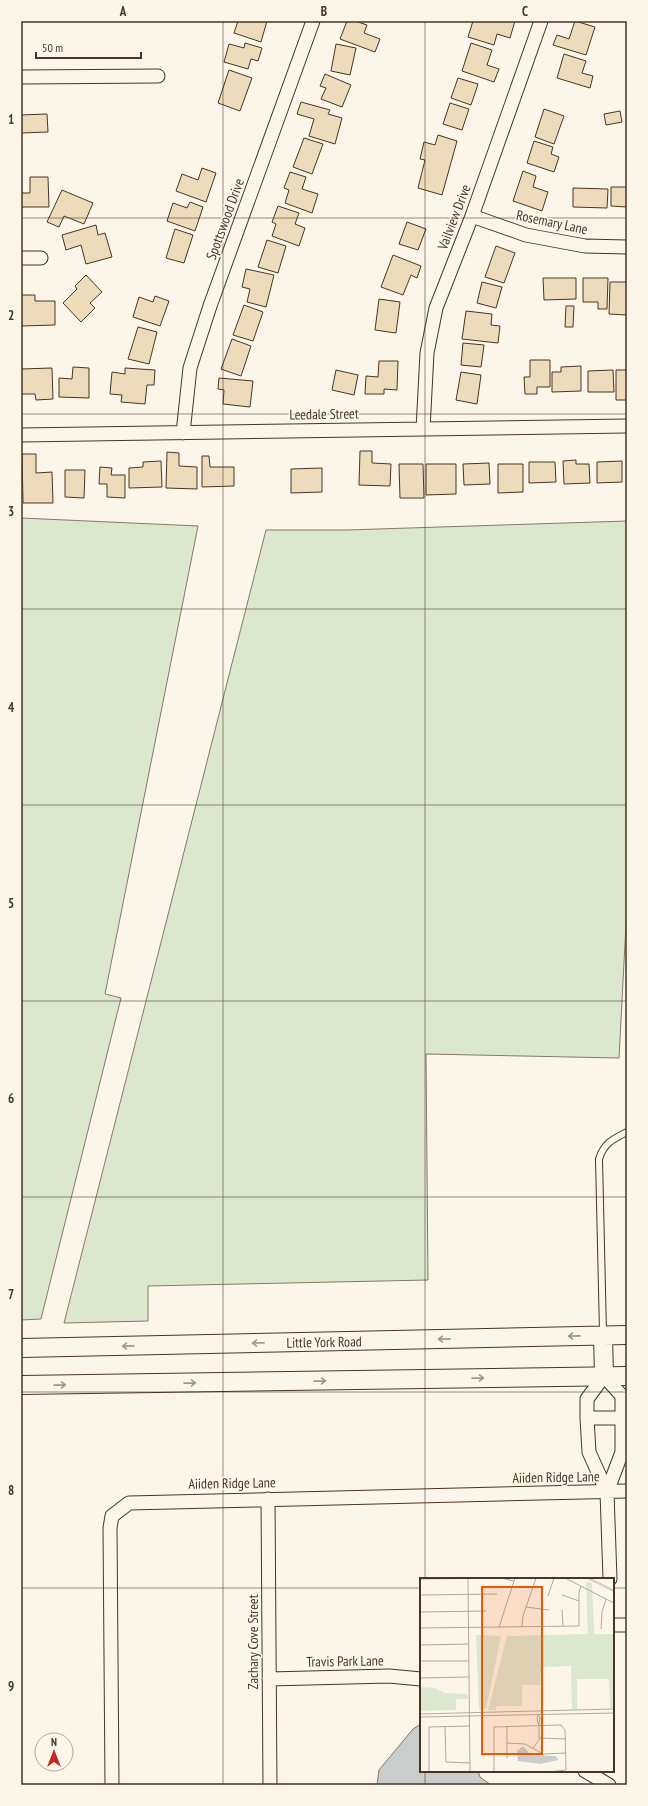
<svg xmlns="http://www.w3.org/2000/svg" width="648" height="1806" font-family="'PT Sans Narrow',sans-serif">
  <rect width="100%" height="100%" fill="#fbf6e9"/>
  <path fill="#dce7d0" stroke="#887966" d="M21,518L198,526L105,994L121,998L41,1319L21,1320Z
    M627,521V905L619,1058L426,1054L428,1280L148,1286V1321L64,1323L266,530H347Z"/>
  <path fill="#c9cecd" stroke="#887966" d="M421,1724V1771H478L480,1777L491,1785H377L379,1770L413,1729Z"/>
  <path fill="#ecdcbc" stroke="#4a3520" d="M238,21H267L261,42L234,33Z
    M347,21H355L367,25L364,33L380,39L375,52L340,39Z
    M473,21H515L510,38L497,34L494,45L468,37Z
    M575,21L595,27L586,55L553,45L557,35L569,39Z
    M245,43L262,48L258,61L251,59L248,69L224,62L229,44L244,48Z
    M471,43L492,50L487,65L499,69L494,82L462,71Z
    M336,44L356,48L350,75L331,71Z
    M564,54L586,61L582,73L593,76L590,88L557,78Z
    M229,70L252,78L240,111L218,103Z
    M325,74L351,85L342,107L321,99L326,88L320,86Z
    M458,78L478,84L471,105L451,98Z
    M301,102L330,110L328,114L342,118L335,144L309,136L314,119L297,114Z
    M450,103L469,109L462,130L443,124Z
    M544,109L564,116L554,144L535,137Z
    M620,111L622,122L606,125L604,114Z
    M47,114L48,132L21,133V115Z
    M438,135L457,141L442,195L418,188L425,160L420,159L424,142L435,145Z
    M304,138L323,144L312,174L293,167Z
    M534,141L553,147L551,154L559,157L554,172L527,163Z
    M202,168L216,173L206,202L176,191L182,174L198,180Z
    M523,171L536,176L533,187L548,192L542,211L513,201Z
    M290,172L306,177L302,189L318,194L312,213L285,203L289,190L284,188Z
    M30,177H48L49,207H21V193H30Z
    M611,187H627V207L611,206Z
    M573,188L608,189L607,208L573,207Z
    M62,190L93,203L84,224L64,216L59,227L47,222Z
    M190,202L203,207L195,231L167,221L173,203L187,208Z
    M278,206L299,213L295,224L305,228L299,246L272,236L276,224L272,222Z
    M407,222L426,229L418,250L399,244Z
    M96,225L98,235L105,233L112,257L86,264L81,245L66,250L62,235Z
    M175,229L193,235L184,263L166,258Z
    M267,240L286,246L278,273L258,267Z
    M496,246L515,253L504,283L485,277Z
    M393,255L421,266L417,278L411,275L403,295L381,287Z
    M246,269L274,275L266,307L247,302L250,289L242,287Z
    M86,275L102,292L90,303L95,308L81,322L63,303L77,289L75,286Z
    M543,278H576V299L544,300Z
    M583,278H608L607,309H598V302H583Z
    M482,282L502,287L496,308L477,303Z
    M610,282H627V315L609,314Z
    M21,295H35V301H55V325L21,326Z
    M155,296L169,301L160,326L133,317L139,297L153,302Z
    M379,299L400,302L396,333L375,330Z
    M244,305L263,312L253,341L233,335Z
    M566,306H574L573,327H565Z
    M466,311L492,314L491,325L500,326L498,343L462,339Z
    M138,327L157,332L149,364L128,359Z
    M232,339L251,346L241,376L221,369Z
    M463,343L484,345L481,367L461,365Z
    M530,360H550V387H537V394H525L524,377H530Z
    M379,361H398L397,390L384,389V394H365L366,376L378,377Z
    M581,366V391L552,392V372H561V367Z
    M73,367L89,368V398L59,397V378L72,379Z
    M52,368L53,399L36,400L35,394H21V369Z
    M125,368L155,370L154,385H147L145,404L121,402L122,395L110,394L112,372L125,374Z
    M336,370L358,375L354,395L332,390Z
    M613,370L614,392H588V371Z
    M616,370H627V400H616Z
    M461,372L481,375L477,404L456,400Z
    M219,378L253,381L250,407L223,404L224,390L218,389Z
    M360,451H372V463L391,464L390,486L359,485Z
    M167,452L179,453V466L197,467V489L166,488Z
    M22,454H36V473L52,472L53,503H23Z
    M202,456H209L210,467H234V486L202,487Z
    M576,460V464H589L590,483L564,484L563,461Z
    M161,461L162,487L129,488V468L143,467V462Z
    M622,461V482L597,483V462Z
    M529,462H555L556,482L529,483Z
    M489,463L490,484L464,485L463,464Z
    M399,464H423L424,498H400Z
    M426,464H456V494L426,495Z
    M498,464H523V492L498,493Z
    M100,467L112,468L111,475H125V498L107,497V484H99Z
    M322,468V492L291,493V469Z
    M65,470H85L84,498L65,497Z"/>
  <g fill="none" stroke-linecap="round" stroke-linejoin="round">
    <g stroke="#4a3520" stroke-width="8">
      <path id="service" d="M603,1333L599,1159C604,1143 613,1139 627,1132"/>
    </g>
    <g stroke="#4a3520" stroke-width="15">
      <path id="minor" d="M21,77L158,76
        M472,216L526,235L585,246L627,247
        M21,258H41
        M423,429L427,353L436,308L472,216L541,21
        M183,433L190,368L210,306L313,21
        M21,435L627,426
        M604,1376L622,1396V1452L607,1492L589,1452L587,1418V1399Z
        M587,1418H622
        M607,1492L610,1579
        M268,1499L270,1785
        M613,1625H627
        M269,1679L389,1676L421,1679
        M585,1771L609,1785
        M112,1785L110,1528L112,1516L129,1503L627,1491"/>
    </g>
    <g stroke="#4a3520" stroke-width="20">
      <path id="secondary" d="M603,1335L604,1376
        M21,1348L627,1335
        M21,1385L627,1376"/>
    </g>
    <use href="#service" stroke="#fbf6e9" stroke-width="6"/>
    <use href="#minor" stroke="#fbf6e9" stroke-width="13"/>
    <use href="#secondary" stroke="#fbf6e9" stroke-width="18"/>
  </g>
  <defs><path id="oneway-shaft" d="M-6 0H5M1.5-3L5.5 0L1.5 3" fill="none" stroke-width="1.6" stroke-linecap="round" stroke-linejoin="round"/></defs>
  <g stroke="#a29684">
    <use href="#oneway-shaft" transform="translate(574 1336) rotate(179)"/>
    <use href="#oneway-shaft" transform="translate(444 1339) rotate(179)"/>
    <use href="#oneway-shaft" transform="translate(258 1343) rotate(179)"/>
    <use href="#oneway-shaft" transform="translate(128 1346) rotate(179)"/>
    <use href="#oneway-shaft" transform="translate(478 1378) rotate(-1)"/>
    <use href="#oneway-shaft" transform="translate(320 1381) rotate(-1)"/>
    <use href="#oneway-shaft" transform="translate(190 1383) rotate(-1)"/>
    <use href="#oneway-shaft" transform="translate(60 1385) rotate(-1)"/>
  </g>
  <path fill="none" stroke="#4a3520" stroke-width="1" stroke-opacity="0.55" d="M223,21V1785M425,21V1579M21,218H627M21,414H627M21,609H627M21,805H627M21,1001H627M21,1197H627M21,1392H627M21,1588H421M613,1588H627M425,1771V1785"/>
  <g text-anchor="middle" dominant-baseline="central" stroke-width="3" stroke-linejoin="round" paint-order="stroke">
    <g font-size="14" fill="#4a3520" stroke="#fbf6e9">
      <text transform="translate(454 217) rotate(-69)">Vailview Drive</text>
      <text transform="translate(225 219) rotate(-70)">Spottswood Drive</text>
      <text transform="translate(552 222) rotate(12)">Rosemary Lane</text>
      <text transform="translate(324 414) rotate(-1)">Leedale Street</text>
      <text transform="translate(324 1342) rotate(-1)">Little York Road</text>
      <text transform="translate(556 1477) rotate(-1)">Aiiden Ridge Lane</text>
      <text transform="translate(232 1483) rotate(-1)">Aiiden Ridge Lane</text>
      <text transform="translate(253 1642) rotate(-90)">Zachary Cove Street</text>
      <text transform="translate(345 1661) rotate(-1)">Travis Park Lane</text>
    </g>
  </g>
  <g transform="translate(420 1578)">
    <rect width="194" height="194" fill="#fbf6e9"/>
    <path d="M166,4L172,5L174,56H194V130H190L189,101H157V131H152L151,88L121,89L120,107H102V128H76V132H68L87,58L168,56ZM56,57L81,58L66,131L59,132ZM0,109L15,110L25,115L47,116L48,121H36V132L0,133Z" fill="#dce7d0"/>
    <path d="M103,168L111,177L136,178L138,182L120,186L98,183L97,173Z" fill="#c9cecd"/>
    <path fill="none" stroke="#c9cecd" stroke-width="2" d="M168,0L194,13"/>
    <path fill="none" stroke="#b4a999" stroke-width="1" d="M48,0L50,194M145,0L194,25M0,1L81,0L94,3M0,17L77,16M142,17L159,23M128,18L134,0M106,29L129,32M142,32L143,48M0,34L66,33M79,49L95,0M102,49L103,38L116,0M0,50L159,48V14L161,8M181,51L182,34L186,21M0,67L49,66M0,83H49M0,100L49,99M0,136L194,131M118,137L120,139L119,147L117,141ZM0,139L194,135M87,148V180M25,149L26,184L50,185M119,160L146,161M87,165L105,166L123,176L146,175M113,170L119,162V148M9,194V149L50,148M74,194V149L141,147L145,152L146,192L128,194"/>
    <path fill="#e8590c" fill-opacity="0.15" stroke="#e8590c" stroke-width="2" d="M62,9H122V176H62Z"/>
    <rect width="194" height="194" fill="none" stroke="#4a3520" stroke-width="2"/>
  </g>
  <rect width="648" height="1806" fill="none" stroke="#fbf6e9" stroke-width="44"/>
  <g transform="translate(54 1752)"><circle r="19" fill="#fbf6e9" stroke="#b4a999"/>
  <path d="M0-3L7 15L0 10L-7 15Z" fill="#c62828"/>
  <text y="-6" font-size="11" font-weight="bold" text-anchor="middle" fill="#4a3520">N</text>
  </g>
  <path d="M36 52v6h105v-6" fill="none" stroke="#4a3520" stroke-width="2"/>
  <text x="42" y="52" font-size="12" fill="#4a3520" stroke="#fbf6e9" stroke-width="3" paint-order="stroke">50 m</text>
  <rect x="22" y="22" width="604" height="1762" fill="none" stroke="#4a3520" stroke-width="1.5"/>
  <g font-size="13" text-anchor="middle" font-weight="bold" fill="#4a3520">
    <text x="123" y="16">A</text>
    <text x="324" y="16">B</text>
    <text x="525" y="16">C</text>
    <text x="11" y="124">1</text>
    <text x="11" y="320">2</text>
    <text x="11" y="516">3</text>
    <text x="11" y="712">4</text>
    <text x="11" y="908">5</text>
    <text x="11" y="1103">6</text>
    <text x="11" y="1299">7</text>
    <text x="11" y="1495">8</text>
    <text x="11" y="1691">9</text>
  </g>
</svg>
